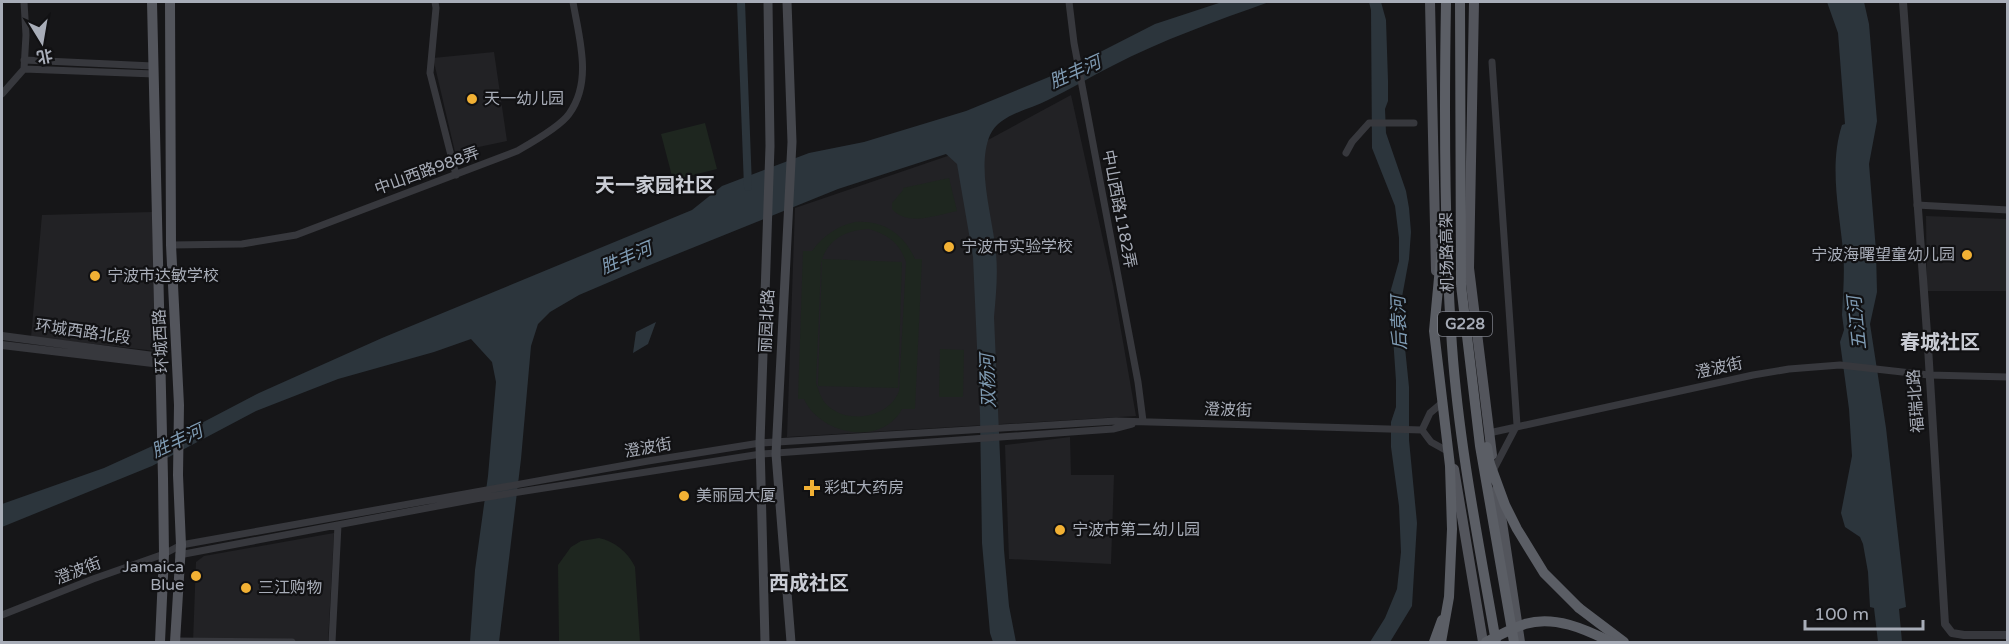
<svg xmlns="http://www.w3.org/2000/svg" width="2009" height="644" font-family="'Varela Round','Noto Sans SC',sans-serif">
  <rect width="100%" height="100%" fill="#161618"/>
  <path fill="#222225" d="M494,52L507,141L455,152L433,58Z
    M1071,95L1113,285L1136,416L787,437L795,208L977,146Z
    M152,212L156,351L31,337L42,215Z
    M1926,216L2007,219V291H1927Z
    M1070,437L1071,475H1114L1111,564L1009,559L1005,445Z
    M334,533L328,642H193L196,562L204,556Z"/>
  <path fill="#1e261f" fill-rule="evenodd" d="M705,123L717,169L673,180L661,134Z
    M949,178L957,211C936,215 908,227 892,209V203L903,190V188Z
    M855,222C883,220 904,234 915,259H922L915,409H902C882,447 820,435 804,399H798L803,251H812C823,236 837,226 855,222ZM869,229C888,235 899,242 906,262L899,391C889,418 847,425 827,405C821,399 819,391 816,383L821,263L822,261L818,386L898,388L902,262L822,259C830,238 847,230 869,229Z
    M940,349L964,350L963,397H939Z
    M599,538C614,541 628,552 635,567L640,642H559L558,565L571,547L581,541Z"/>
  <path fill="#2c353c" d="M1222,2H1269C1216,21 1162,40 1112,66C1090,77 1069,90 1048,100C1029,110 1000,114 990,135C976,168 993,218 996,253C998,274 996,295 994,317L1004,550L1009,606L1016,642H993L990,633L982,543L980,414L973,257L957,164L946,154L838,189L640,269L579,295L550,312L538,324L531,346L521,459L499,642H470L475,570L488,476L496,382L492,362L471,339L434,352L338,379L256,411L152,466L2,527V504L104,468L192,428L259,393L382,338L692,210L722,186L809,153L864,142L966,111L1061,72L1155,24Z
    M1369,2H1381L1386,20L1388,81V101L1385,109L1386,133L1406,191L1409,208L1411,232L1409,259L1402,297L1404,338L1409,387V440L1417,523L1412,606L1390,642H1370L1385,618L1397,589L1401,552L1399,506L1391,447V422L1396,407V381L1390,293L1399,261V238L1395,206L1372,148L1371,10Z
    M1827,2H1864L1869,24L1877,121L1869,164L1876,251L1877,292L1870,324L1886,428L1906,607L1899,609L1902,642H1878L1874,608L1870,607L1868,572L1863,544L1860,537L1845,527L1841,513L1852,456L1849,409L1840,342L1844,330L1842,315C1843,294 1845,271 1843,250C1839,209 1829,165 1842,125L1845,124L1838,33Z
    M656,322L648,344L633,353L636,332Z"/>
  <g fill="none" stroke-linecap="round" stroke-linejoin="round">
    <path stroke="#2c353c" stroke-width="8" d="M741,2L748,187"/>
    <path stroke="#37383d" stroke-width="7" d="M435,2L436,8L430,73L456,175
      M1069,2L1074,43L1138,382L1143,421
      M24,60L153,66
      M1492,62L1517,425L1494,469
      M24,69L154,74
      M2,94L24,69L26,35L24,2
      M1346,153L1352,142L1369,123H1414
      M1917,205L2008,210
      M171,245L242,244L296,235L517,151C531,143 560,127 569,114C593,81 579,38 573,2
      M1422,430L1430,413L1443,402
      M1489,433L1753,375L1789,369L1840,365L1929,375L2008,377
      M179,555L475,499L761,454L1113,429L1132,424
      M2,615L93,579L164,554L181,545L648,461L760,443L1116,421L1422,430L1431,442L1449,452
      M175,641L292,642
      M332,642L338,525"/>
    <path stroke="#37383d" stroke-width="8" d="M1903,2L1928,347L1945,624L1952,633L1964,635H2008
      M2,336L161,357
      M2,345L161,364"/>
    <path stroke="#45474d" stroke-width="9" d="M787,2L792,142L776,454L791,642
      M765,642L760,443L770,146L768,2"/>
    <path stroke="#53555c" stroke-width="10" d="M152,2L163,478L164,554L160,642
      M170,2L171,245L179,405L178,475L181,545L175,642
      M1430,2L1436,271
      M1474,2L1469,268L1492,455
      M1454,469L1483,642
      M1497,489L1520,642"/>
    <path stroke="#5b5e65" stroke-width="10" d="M1579,608L1624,642
      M1434,642L1442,620"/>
    <path stroke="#5b5e65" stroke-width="10" d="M1446,2C1444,116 1444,232 1452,346C1459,446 1479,544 1496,642
      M1460,2L1461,285L1480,446L1514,642
      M1487,447L1490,464L1505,505L1517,529L1544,573L1579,608
      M1441,642L1449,597L1452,529L1450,466L1434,331L1442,246
      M1486,642C1498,636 1512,628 1525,624C1554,615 1585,629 1611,642"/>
  </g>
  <g fill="#f2b134" stroke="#111113" stroke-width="2">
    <circle cx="472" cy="99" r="6"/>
    <circle cx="949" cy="247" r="6"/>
    <circle cx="1967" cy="255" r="6"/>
    <circle cx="95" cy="276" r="6"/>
    <path d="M809 479h6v6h6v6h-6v6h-6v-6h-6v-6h6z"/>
    <circle cx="684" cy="496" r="6"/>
    <circle cx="1060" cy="530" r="6"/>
    <circle cx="196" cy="576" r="6"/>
    <circle cx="246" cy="588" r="6"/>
  </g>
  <g text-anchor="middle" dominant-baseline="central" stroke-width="4.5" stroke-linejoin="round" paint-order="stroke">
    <rect fill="#111113" stroke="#7b7e86" stroke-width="1.5" x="1438" y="312" width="54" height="24" rx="4.5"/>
    <g font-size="15" font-weight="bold" fill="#a8adb8">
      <text x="1465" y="324">G228</text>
    </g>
    <g font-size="16" fill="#a8adb8" stroke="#111113" text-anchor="start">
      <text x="484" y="99">天一幼儿园</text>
      <text x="961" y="247">宁波市实验学校</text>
      <text x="1955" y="255" text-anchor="end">宁波海曙望童幼儿园</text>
      <text x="107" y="276">宁波市达敏学校</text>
      <text x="824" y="488">彩虹大药房</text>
      <text x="696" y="496">美丽园大厦</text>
      <text x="1072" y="530">宁波市第二幼儿园</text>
      <text x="184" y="567" text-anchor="end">Jamaica<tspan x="184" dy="18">Blue</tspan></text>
      <text x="258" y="588">三江购物</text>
    </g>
    <g font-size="16" fill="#a8adb8" stroke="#111113">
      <text transform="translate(427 171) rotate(-20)">中山西路988弄</text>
      <text transform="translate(1119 209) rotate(79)">中山西路1182弄</text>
      <text transform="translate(1447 252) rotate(-91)">机场路高架</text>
      <text transform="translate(767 321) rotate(-87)">丽园北路</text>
      <text transform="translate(83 332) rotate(8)">环城西路北段</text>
      <text transform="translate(161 341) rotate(-93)">环城西路</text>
      <text transform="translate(1719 368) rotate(-12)">澄波街</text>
      <text transform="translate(1916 401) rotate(-94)">福瑞北路</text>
      <text transform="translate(1228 410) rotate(2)">澄波街</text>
      <text transform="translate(648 448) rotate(-10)">澄波街</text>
      <text transform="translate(78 571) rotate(-21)">澄波街</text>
    </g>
    <g font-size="18" font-style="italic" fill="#7f9bb3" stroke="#111113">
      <text transform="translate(1075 72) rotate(-24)">胜丰河</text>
      <text transform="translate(626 258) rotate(-23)">胜丰河</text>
      <text transform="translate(1399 323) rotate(-92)">后袁河</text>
      <text transform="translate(1857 323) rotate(-96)">五江河</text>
      <text transform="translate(988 381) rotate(-92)">双杨河</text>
      <text transform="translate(177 441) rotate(-25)">胜丰河</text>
    </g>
    <g font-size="20" font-weight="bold" fill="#c9ccd4" stroke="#111113">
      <text x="655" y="186">天一家园社区</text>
      <text x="1940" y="343">春城社区</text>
      <text x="809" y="584">西成社区</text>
    </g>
  </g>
  <rect width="2009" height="644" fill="none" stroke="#a8adb8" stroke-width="6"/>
  <g transform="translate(42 42) rotate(169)" stroke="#111113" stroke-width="4.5" paint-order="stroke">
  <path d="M0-4.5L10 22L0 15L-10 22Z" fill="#a8adb8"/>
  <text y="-9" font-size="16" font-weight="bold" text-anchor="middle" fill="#a8adb8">北</text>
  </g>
  <path d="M1805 620v9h118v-9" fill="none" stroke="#a8adb8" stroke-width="3"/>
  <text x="1814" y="620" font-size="18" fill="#a8adb8" stroke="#111113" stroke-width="4.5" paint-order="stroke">100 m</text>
</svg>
